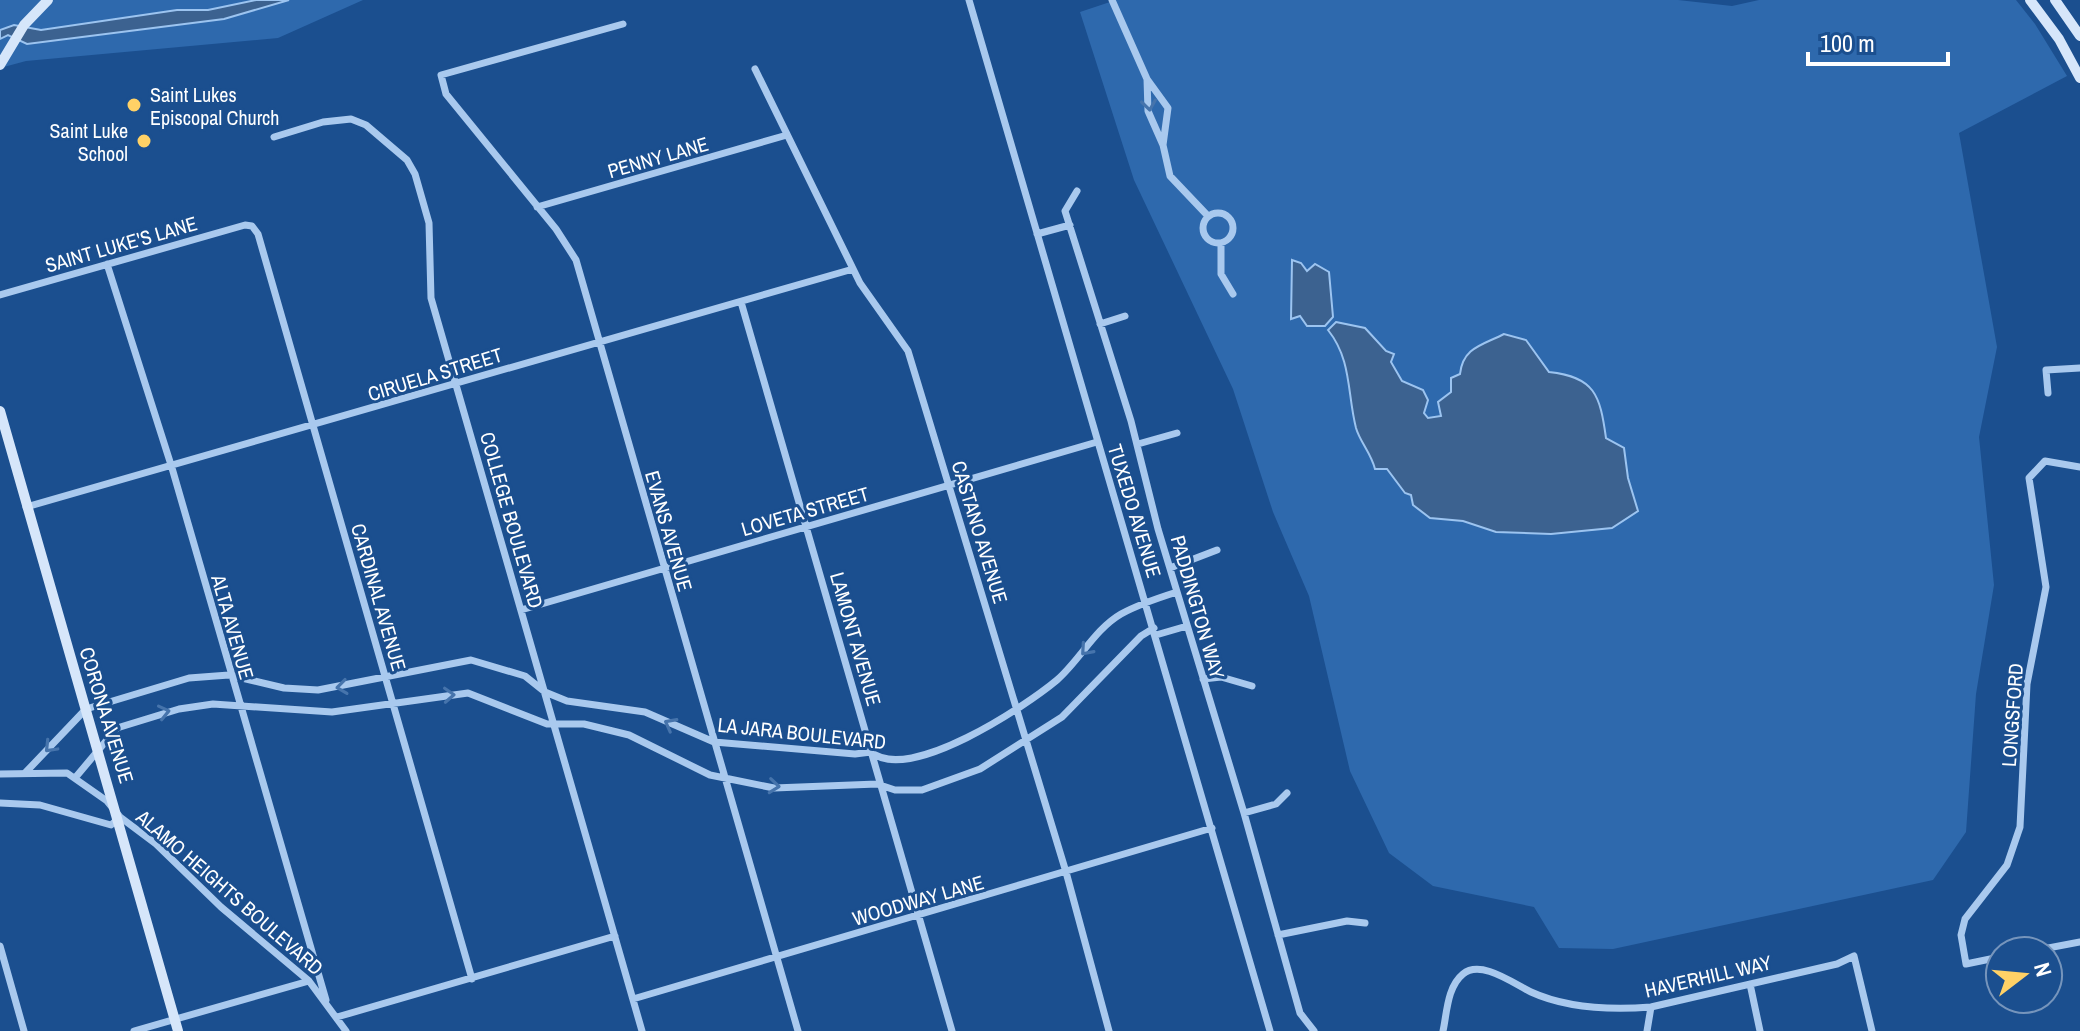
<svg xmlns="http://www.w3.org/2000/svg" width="2080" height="1031" font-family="'Archivo Narrow',sans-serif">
  <rect width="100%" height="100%" fill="#1b4f8f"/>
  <path fill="#2e69ad" d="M0,0H363L278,38L26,61L0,68Z
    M1116,0H1678L1732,6L1759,0H2016L2035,24L2067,76L1959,133L1997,347L1979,437L1994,585L1976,694L1966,832L1933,880L1613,949L1559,948L1534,907L1433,886L1389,853L1350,771L1309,596L1273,512L1233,389L1134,180L1080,12Z"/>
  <path fill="#3c6290" stroke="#9cc4f0" stroke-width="2" d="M256,0H289L224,19L27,44L8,35L0,39V30L14,25L41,30L177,10H208Z
    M1292,260L1301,263L1307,271L1315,264L1329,272L1333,317L1325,326H1307L1300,316L1291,319Z
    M1336,322L1365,328L1386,351L1394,354L1391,362L1402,381L1423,390L1428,400L1424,413L1428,418L1441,416L1438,402L1451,392V378L1460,374C1463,347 1483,345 1504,334L1526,340L1549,372C1595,377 1600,395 1606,438L1624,448L1628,478L1638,511L1612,528L1551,534L1496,532L1463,521L1430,518L1413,505L1411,495L1405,493L1387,469H1375C1371,453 1360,442 1356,428C1347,393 1352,360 1328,330Z"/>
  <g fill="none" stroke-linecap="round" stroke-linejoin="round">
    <path stroke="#a9c9ee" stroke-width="7" d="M969,0L1270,1031
      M1112,0L1147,79
      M623,24L441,75L446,94L556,229L576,260L798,1031
      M755,69L860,283L908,351L1066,872L1109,1031
      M274,137L323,122L351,119L366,125L407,160L415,174L429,223L431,298L642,1031
      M1163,145L1168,108L1147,79L1148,111L1163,145L1170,176L1208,216
      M1077,191L1065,211L1131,421L1158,529L1244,813L1300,1013L1314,1031
      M537,207L787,135
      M1203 228a15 15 0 1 1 30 0a15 15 0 1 1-30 0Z
      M1037,234L1070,225
      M1221,243V274L1233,294
      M107,264L172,468L326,1000
      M0,295L245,225L252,226L258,234L472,979
      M741,302L952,1031
      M1100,324L1125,316
      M2048,393L2046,370L2080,368
      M1138,444L1177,433
      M26,507L853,269
      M1170,568L1217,550
      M521,610L1097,442
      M1156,635L1187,626
      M1203,679L1221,677L1252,686
      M25,773L86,709L189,678L229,675L284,688L318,690L471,660L525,676L545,692L567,701L645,712L714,742L855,754L871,752C909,784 1026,706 1057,680C1079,661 1095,629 1121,614C1139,604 1158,598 1177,592
      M0,774L67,773L107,801L120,817L156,844L221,907L309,981L346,1031
      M75,778L117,728L179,709L213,704L332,712L468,693L547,724H584L629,735L710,775L774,788L877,784L895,790H922L980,769L1062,717L1141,636L1154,628
      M0,803L40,805L111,825L120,817
      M1244,813L1276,804L1287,793
      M1278,935L1347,921L1365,923
      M0,946L24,1031
      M2032,951L2080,942
      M2000,957L1966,964L1961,935L1965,919L2007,865L2020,827L2027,684L2046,587L2029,478L2045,461L2080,467
      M1750,984L1760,1031
      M633,999L1212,828
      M337,1017L615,936
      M134,1031L309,981
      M1443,1031C1447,1013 1447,987 1463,974C1481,959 1514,984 1531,992C1568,1009 1611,1010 1651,1007L1837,964L1854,956L1872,1031
      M1647,1031L1651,1007"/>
    <path stroke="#d6e6fa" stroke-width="10" d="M2030,0L2059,39L2080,78
      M2055,0L2080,36
      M0,65L24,25L48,0
      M0,411L178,1031"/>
  </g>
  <defs><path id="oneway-chevron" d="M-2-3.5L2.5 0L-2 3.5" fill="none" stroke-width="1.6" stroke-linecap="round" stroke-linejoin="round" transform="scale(2)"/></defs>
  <g stroke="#4674ac">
    <use href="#oneway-chevron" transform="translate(1149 105) rotate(82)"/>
    <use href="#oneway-chevron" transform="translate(1086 650) rotate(131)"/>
    <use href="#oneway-chevron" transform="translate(342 687) rotate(172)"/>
    <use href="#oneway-chevron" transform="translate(449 695) rotate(-3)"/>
    <use href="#oneway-chevron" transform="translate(164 712) rotate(-13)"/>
    <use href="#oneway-chevron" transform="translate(670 724) rotate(-152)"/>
    <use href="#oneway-chevron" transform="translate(50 747) rotate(134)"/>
    <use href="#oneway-chevron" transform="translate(774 786) rotate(6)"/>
  </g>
  <g fill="#ffd166" stroke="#1b4f8f" stroke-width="3">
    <circle cx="134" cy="105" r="8"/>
    <circle cx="144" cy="141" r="8"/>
  </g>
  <g text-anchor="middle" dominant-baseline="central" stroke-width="6" stroke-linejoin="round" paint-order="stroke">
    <g font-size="20" fill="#fff" stroke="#1b4f8f" text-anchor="start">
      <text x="150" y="94">Saint Lukes<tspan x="150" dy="23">Episcopal Church</tspan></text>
      <text x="128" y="130" text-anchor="end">Saint Luke<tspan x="128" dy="23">School</tspan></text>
    </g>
    <g font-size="20" fill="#fff" stroke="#1b4f8f">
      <text transform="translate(658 157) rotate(-16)">PENNY LANE</text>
      <text transform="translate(121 244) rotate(-16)">SAINT LUKE'S LANE</text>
      <text transform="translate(435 374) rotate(-17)">CIRUELA STREET</text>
      <text transform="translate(805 511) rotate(-16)">LOVETA STREET</text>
      <text transform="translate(1135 511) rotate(73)">TUXEDO AVENUE</text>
      <text transform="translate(512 520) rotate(74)">COLLEGE BOULEVARD</text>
      <text transform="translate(669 531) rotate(74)">EVANS AVENUE</text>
      <text transform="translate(980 532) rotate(73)">CASTANO AVENUE</text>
      <text transform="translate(379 597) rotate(74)">CARDINAL AVENUE</text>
      <text transform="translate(1198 607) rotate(74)">PADDINGTON WAY</text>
      <text transform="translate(233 627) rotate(74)">ALTA AVENUE</text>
      <text transform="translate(856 639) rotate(74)">LAMONT AVENUE</text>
      <text transform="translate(107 715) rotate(73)">CORONA AVENUE</text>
      <text transform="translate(2012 715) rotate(-86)">LONGSFORD</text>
      <text transform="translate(802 733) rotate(6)">LA JARA BOULEVARD</text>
      <text transform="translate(230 892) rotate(41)">ALAMO HEIGHTS BOULEVARD</text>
      <text transform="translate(918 900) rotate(-16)">WOODWAY LANE</text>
      <text transform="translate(1708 976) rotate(-13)">HAVERHILL WAY</text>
    </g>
  </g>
  <g transform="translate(2024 975) rotate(74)"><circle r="38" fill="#1b4f8f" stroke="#7695bc" stroke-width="2"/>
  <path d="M0-6L14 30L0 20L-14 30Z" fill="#ffd166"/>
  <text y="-12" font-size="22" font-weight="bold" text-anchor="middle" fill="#ffffff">N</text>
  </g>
  <path d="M1808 52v12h140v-12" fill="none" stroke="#ffffff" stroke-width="4"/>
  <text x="1820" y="52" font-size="24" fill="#ffffff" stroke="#1b4f8f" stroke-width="6" paint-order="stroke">100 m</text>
</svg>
